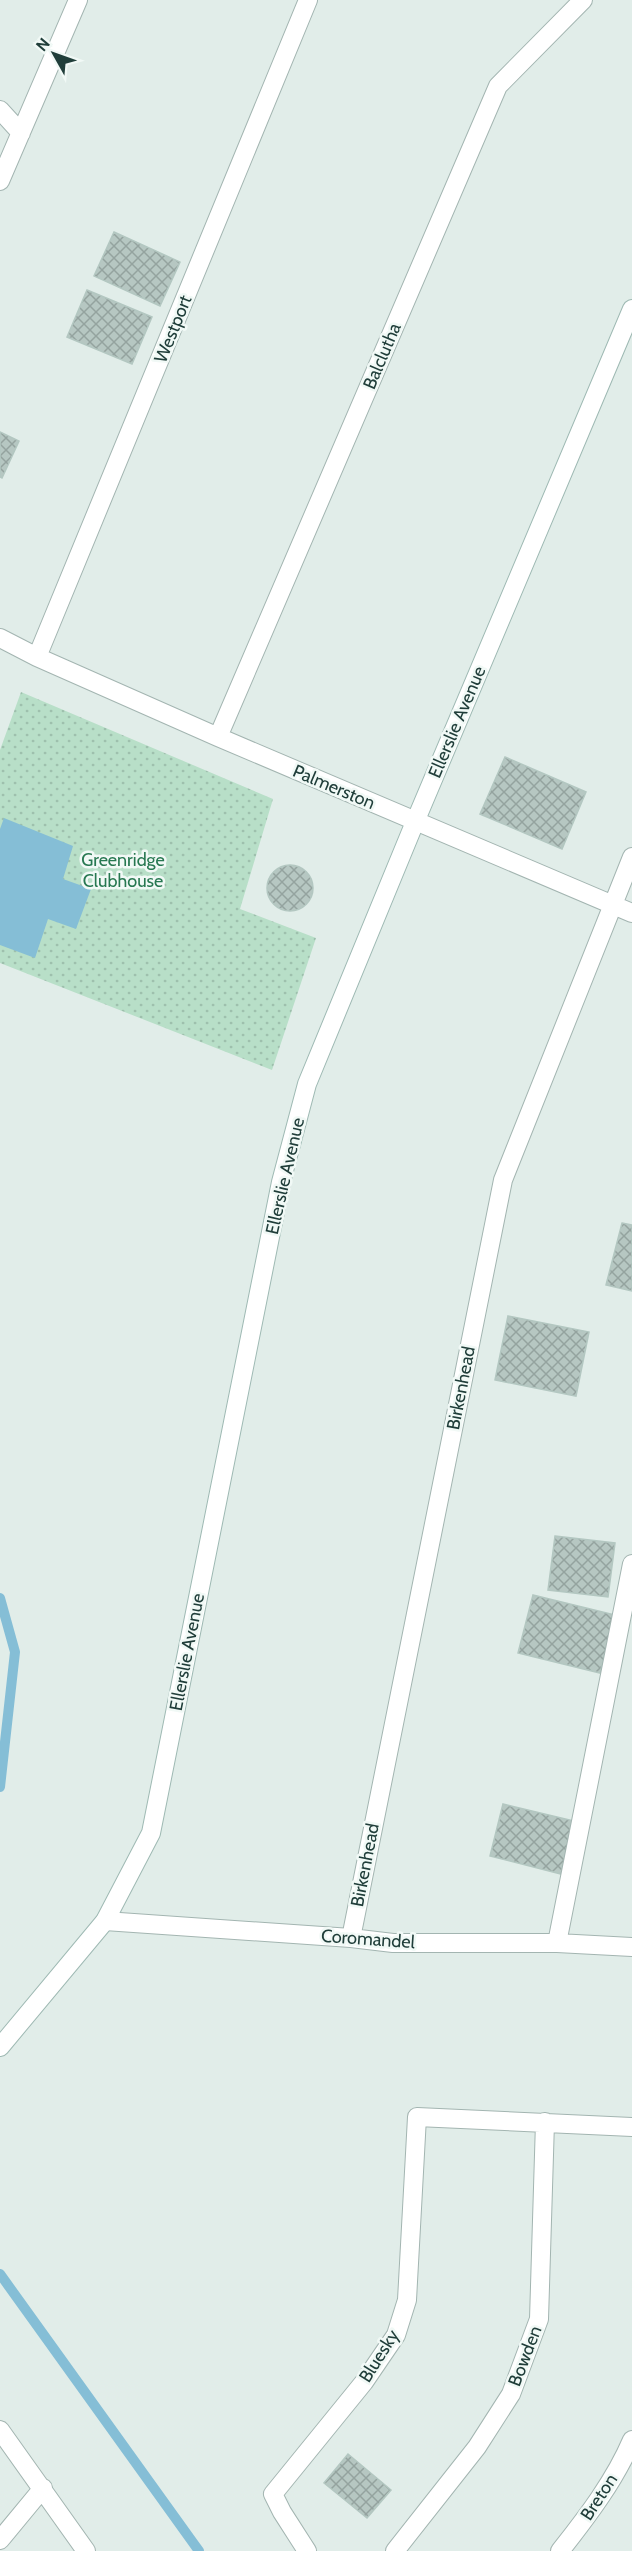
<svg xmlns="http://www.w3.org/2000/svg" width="632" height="2551" font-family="Cabin,sans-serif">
  <defs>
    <pattern id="park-dots" width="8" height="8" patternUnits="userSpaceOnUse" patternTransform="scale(1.5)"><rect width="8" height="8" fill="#b8dfc8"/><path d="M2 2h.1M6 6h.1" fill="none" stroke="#9ec0ad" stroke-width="1.8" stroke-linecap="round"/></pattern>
    <pattern id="building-cross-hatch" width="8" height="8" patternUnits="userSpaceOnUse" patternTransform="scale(1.5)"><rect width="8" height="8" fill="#b6c7c2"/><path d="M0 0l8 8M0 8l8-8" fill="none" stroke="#94a39f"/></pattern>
  </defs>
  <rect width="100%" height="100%" fill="#e1ede9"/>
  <path fill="url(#park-dots)" d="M21,692L273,799L240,909L316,938L272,1070L0,963V750Z"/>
  <path fill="#85bed6" d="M4,818L73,846L63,879L91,889L76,929L48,919L35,958L0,945V829Z"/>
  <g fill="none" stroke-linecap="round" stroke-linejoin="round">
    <path stroke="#85bed6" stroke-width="10" d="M0,1598L15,1652L0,1787
      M0,2274L199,2551"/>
  </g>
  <path fill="url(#building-cross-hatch)" stroke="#b3c7c1" stroke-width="1.5" d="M114,232L180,262L160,306L94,276Z
    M87,290L152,317L132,364L67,337Z
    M0,432L19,441L2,478L0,477Z
    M505,757L586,792L562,849L480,814Z
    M267 888a23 23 0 1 1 46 0a23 23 0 1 1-46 0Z
    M622,1223L632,1225V1291L606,1285Z
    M508,1316L589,1332L576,1396L495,1380Z
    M555,1536L615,1543L608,1597L548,1590Z
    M533,1595L615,1615L600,1673L518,1653Z
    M503,1804L574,1821L561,1874L490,1856Z
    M348,2454L391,2490L367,2518L324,2483Z"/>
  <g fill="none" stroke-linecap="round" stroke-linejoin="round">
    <g stroke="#a3b5b1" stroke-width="20">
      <path id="street" d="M0,110L21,133
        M0,181L78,0
        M0,638L37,657L218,737L632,913
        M37,657L308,0
        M218,737L498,86L583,0
        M105,1921L351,1938L393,1943H557L632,1947
        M351,1938L503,1180L632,857
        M557,1943L632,1564
        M0,2430L86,2551
        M0,2540L43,2488
        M307,2551L282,2512L273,2494L364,2382L396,2335L407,2300L417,2117L632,2127
        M395,2551L477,2447L511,2394L539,2319L545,2122
        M560,2551C587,2517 615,2480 632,2440"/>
    </g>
    <g stroke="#9eb9b3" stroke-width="20">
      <path id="secondary" d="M0,2047L105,1921L151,1833L281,1182L307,1084L415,822L632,309"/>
    </g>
    <use href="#street" stroke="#fff" stroke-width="18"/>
    <use href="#secondary" stroke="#fff" stroke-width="18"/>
  </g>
  <g text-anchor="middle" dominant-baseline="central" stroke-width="5" stroke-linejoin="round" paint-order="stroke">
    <g font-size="18" fill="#203e3a" stroke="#f1f9f6">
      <text transform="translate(173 329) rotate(-68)">Westport</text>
      <text transform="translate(382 356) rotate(-67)">Balclutha</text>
      <text transform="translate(457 722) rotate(-67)">Ellerslie Avenue</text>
      <text transform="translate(334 787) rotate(23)">Palmerston</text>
      <text transform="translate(285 1176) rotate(-77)">Ellerslie Avenue</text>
      <text transform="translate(461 1388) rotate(-79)">Birkenhead</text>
      <text transform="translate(187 1652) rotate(-79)">Ellerslie Avenue</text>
      <text transform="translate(365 1865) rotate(-79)">Birkenhead</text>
      <text transform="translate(368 1939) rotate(4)">Coromandel</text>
      <text transform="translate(379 2356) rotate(-58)">Bluesky</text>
      <text transform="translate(525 2356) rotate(-69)">Bowden</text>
      <text transform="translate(599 2497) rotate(-57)">Breton</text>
    </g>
    <g font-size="18" fill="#277851" stroke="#f1f9f6">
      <text x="123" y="860">Greenridge<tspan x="123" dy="21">Clubhouse</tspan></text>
    </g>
  </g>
  <g transform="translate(54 54) rotate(310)" stroke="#f1f9f6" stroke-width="4.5" paint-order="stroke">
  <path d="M0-4.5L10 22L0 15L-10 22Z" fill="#203e3a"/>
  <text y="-9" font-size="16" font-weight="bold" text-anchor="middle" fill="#203e3a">N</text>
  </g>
</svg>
